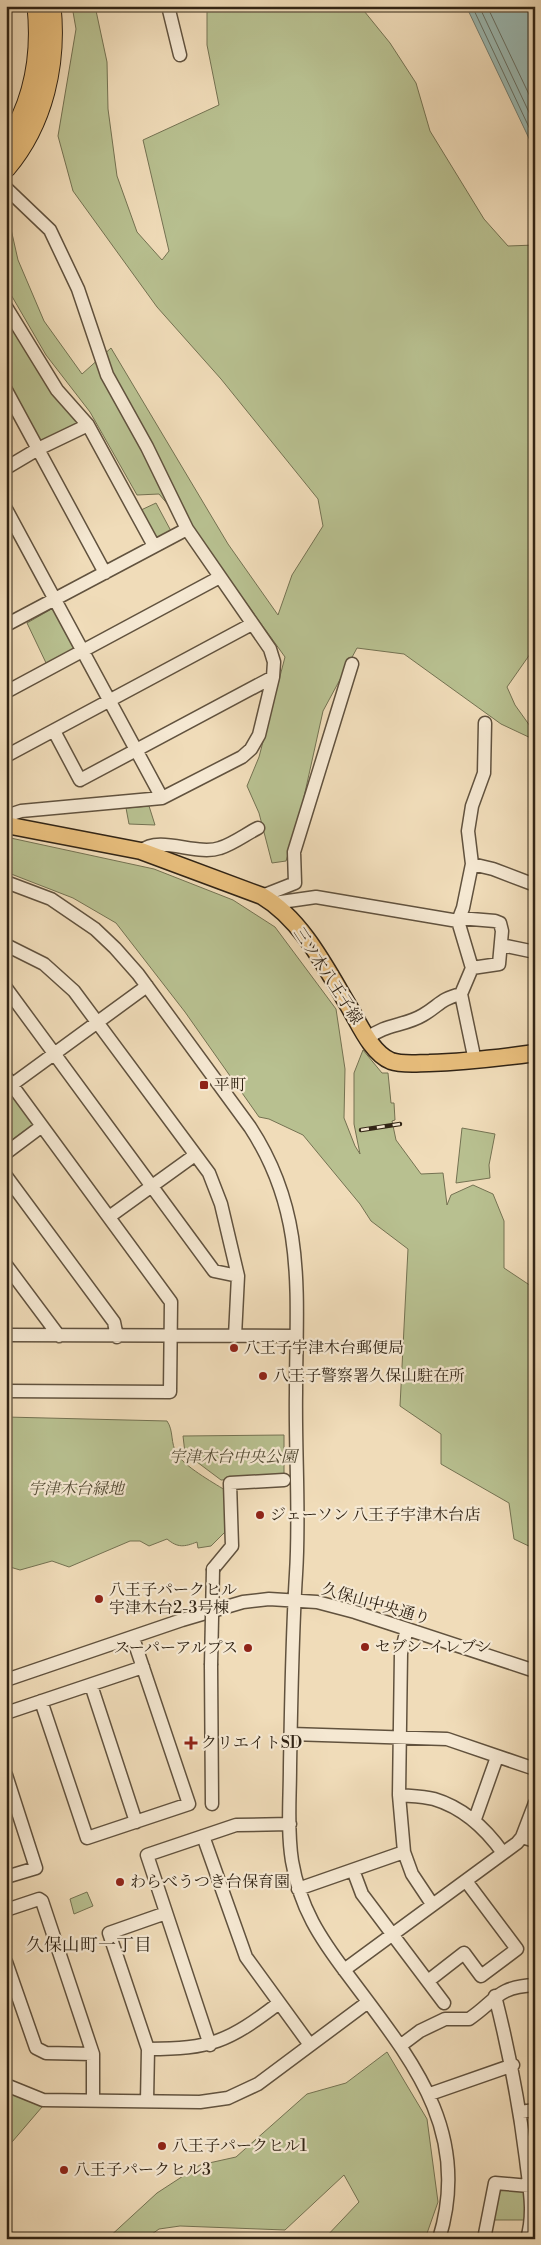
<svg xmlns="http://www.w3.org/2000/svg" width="541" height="2245" font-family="'Libre Bodoni','Noto Serif JP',serif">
  <rect width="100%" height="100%" fill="#f0dcb9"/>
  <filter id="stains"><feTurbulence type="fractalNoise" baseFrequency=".004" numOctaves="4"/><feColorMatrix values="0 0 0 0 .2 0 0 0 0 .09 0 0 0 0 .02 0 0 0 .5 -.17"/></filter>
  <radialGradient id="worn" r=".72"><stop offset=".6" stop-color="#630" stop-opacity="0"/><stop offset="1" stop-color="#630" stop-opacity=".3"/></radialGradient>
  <path fill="#b8c090" stroke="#747252" d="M72,6H95L107,62L108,109L117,176L137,232L162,260L169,251L143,140L219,105L207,45V6H360L390,43L416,83L430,131L484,219L508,246L535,245V647L507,687L515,705L535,733V740L501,724L404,654L357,648L323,711L300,815L286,861L272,863L259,813L247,786L259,757L285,657L217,562L159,494L137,495L90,412L46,355L10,293H6V227L11,229L18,260L44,321L82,374L111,348L228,544L278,615L292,575L323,526L318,499L221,379L157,307L73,191L58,136L76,29Z
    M6,314L61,405L81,422L40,443L6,381Z
    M156,503L171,531L159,537L152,536L139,511Z
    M55,607L80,648L47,665L27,623Z
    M149,806L155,825L129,824L126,808Z
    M6,837L154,869L233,900L275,927L336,1009L345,1069L344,1118L355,1146L360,1154L354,1124V1073L363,1050L382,1073H388L391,1103H394L395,1120L392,1121L396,1140L421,1174L443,1173L447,1205L451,1195L473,1185L493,1194L504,1221V1268L531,1286L535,1300V1549L514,1539L509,1503L441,1464V1434L400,1406L408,1249L371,1221L360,1204L303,1135L269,1119L259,1117L185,1012L116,923L73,898L6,872Z
    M10,1089L35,1123L6,1144V1092Z
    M462,1128L495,1134L489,1165L490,1178L456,1183Z
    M6,1417L167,1421C174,1431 170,1443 177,1454C184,1466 212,1482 225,1490V1532L211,1546L198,1548L197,1542C184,1547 178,1548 167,1539L149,1546L140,1541H130L69,1567L52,1561L20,1570L10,1567L6,1557Z
    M284,1435V1477L221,1480L185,1453L183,1436Z
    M87,1892L93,1906L74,1914L70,1899Z
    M387,2052L427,2119L438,2202L425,2239H324L359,2202L344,2175L285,2230L180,2226L159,2229L145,2239H107L157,2193L200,2165L236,2157L307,2094L346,2083Z
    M6,2082L42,2107L6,2149Z
    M495,2183L529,2186L532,2220H488Z"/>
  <path fill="#9bbab4" stroke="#717e74" d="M467,6H535V151L467,8Z"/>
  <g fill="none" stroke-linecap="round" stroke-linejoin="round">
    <path stroke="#666f64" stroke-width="1" d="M472,6L535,140
      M479,6L535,125
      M487,6L535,107"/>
    <g stroke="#61523e" stroke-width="15">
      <path id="minor" d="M168,6L180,55
        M6,188L50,230L78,289L107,375L147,447L187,529L270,649L274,662L273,677L259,735L251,749L242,757L162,798L21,811L6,816
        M6,307L57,390L88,425L154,546
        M6,390L105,573
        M6,468L38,449L88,425
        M6,509L162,798
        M6,625L187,529
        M6,692L220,577
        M54,731L80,780L273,677
        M6,756L252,624
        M141,851C160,835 196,856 220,848C233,844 246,834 258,828
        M472,864L493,869L535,885
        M6,882L51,899L95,929L115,948L138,974L250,1127C307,1214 296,1294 296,1393C295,1453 300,1514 296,1574C292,1639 291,1703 290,1767C290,1798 287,1830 292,1861C300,1908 320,1938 348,1975C409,2057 473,2129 439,2239
        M262,896L295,883L294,852L352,664
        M274,903L316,897L458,921
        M459,918L495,921L500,923L502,931L499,964L472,968
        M6,945L44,964L74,991L209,1173L221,1204L238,1276L235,1336
        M501,945L535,952
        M6,988L214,1271L238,1276
        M368,1038C385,1024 405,1026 423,1015C440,1005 440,999 461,994
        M475,1061L461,994L472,968L458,921L463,908L472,864L468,831L472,806L484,773L485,723
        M6,1077L171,1302L170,1392L6,1391
        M6,1089L147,986
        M6,1153L42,1126
        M6,1176L114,1322L117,1337
        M109,1217L195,1155
        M6,1265L59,1336
        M6,1335L296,1336
        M213,1569L232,1546L230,1483L284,1480
        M211,1665L212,1804
        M6,1680L182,1620L243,1602L269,1599L317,1602L355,1612L535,1671
        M91,1685L136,1822
        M41,1701L87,1838L189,1804L133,1638
        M6,1713L143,1667
        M291,1734L447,1739L535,1769
        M6,1775L36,1868L6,1877
        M399,1795C410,1796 423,1796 434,1799C464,1808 486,1829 503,1853
        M475,1819L497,1757
        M203,1836L246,1957L310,2045
        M522,1837L535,1841
        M404,1852L412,1874L432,1904
        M353,1870L362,1894L444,2003
        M298,1889L404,1852L399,1795L401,1653L407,1629
        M6,1910L39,1899L42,1901L93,2054V2100
        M6,1962L36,2048L46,2053L93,2054
        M344,1970L517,1843L522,1837L535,1803
        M428,1981L464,1953L481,1976L517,1949L466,1881
        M495,1996C509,2051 519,2103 526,2159C529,2187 535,2211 527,2239
        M210,2045L147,1855L236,1825L290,1824
        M400,2046L420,2031L445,2019H469C497,2000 496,1987 535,1985
        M148,2049C211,2049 228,2042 279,2003
        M6,2085L43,2100L200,2102L228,2098L258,2084L368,2002
        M430,2094L513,2065
        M147,2101L148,2049L109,1933L166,1913
        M520,2112L535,2110
        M484,2239L495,2183L529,2186"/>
    </g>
    <g stroke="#312415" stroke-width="19">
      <path id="major" d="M6,825L141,851L262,896C301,919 325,966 348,1005C359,1023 371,1053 391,1061C402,1065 418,1063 429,1063C465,1062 499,1058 535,1053"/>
    </g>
    <g stroke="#312415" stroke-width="21">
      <path id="highway" d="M6,144C34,103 42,55 37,6
        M6,168C44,123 57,63 51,6"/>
    </g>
    <use href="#minor" stroke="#f5e8d2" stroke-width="12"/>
    <use href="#major" stroke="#e8be7c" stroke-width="16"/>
    <use href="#highway" stroke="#e8be7c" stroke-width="19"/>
    <g stroke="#312415" stroke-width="4.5">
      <path id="rail" d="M361,1130L400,1124"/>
    </g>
    <use href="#rail" stroke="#f5e8d2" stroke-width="2.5" stroke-dasharray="8" stroke-linecap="butt"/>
    <g stroke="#61523e" stroke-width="15" stroke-linecap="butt">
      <path id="minor-bridge" d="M211,1665L213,1569"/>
    </g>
    <use href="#minor-bridge" stroke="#f5e8d2" stroke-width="12"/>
  </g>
  <g fill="#8f2418" stroke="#f5e8d2" stroke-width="2">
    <rect x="199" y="1080" width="10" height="10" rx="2.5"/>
    <circle cx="234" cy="1348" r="5"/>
    <circle cx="263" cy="1376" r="5"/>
    <circle cx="260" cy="1515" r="5"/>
    <circle cx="99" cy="1599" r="5"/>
    <circle cx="365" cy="1647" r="5"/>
    <circle cx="248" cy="1648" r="5"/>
    <path d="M188.5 1735.5h5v5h5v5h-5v5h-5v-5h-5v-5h5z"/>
    <circle cx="120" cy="1882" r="5"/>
    <circle cx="162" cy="2146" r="5"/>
    <circle cx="64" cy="2170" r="5"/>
  </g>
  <g text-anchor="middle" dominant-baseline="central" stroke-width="4.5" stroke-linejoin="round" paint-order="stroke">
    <g font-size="16" fill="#312415" stroke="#f5e8d2">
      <text transform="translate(328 976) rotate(57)">三ツ木八王子線</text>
      <text transform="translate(376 1604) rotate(16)">久保山中央通り</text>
    </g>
    <g font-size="16" fill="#312415" stroke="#f5e8d2" text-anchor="start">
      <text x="214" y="1085">平町</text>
      <text x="244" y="1348">八王子宇津木台郵便局</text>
      <text x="273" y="1376">八王子警察署久保山駐在所</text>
      <text x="270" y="1515">ジェーソン 八王子宇津木台店</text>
      <text x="109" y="1590">八王子パークヒル<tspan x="109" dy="18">宇津木台2-3号棟</tspan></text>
      <text x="375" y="1647">セブン-イレブン</text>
      <text x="238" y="1648" text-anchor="end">スーパーアルプス</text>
      <text x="201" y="1743">クリエイトSD</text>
      <text x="130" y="1882">わらべうつき台保育園</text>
      <text x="172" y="2146">八王子パークヒル1</text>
      <text x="74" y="2170">八王子パークヒル3</text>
    </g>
    <g font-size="16" font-style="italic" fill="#534b34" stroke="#f5e8d2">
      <text x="233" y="1457">宇津木台中央公園</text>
      <text x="76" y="1489">宇津木台緑地</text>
    </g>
    <g font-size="18" fill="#312415" stroke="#f5e8d2">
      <text x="89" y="1945">久保山町一丁目</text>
    </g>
  </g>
  <rect width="541" height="2245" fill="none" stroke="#f0dcb9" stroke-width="25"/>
  <rect x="8" y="8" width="526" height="2230" fill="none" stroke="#312415" stroke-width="2.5"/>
  <rect x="12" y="12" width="516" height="2220" fill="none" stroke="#312415"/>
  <rect width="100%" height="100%" filter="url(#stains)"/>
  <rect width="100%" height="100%" fill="url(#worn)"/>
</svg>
